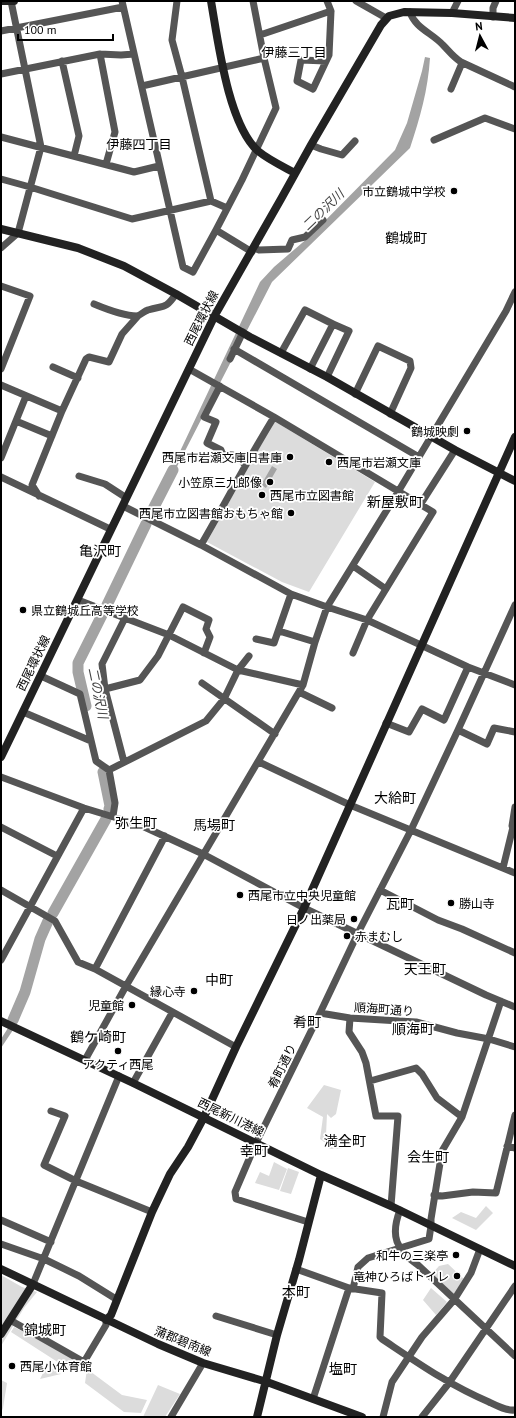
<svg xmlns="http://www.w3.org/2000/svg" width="516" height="1418" font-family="'PT Sans','Noto Sans JP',sans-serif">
  <rect width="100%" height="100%" fill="#fff"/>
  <path fill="#dcdcdc" d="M274,421L375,482L309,592L282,582L207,542Z
    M324,1085L341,1090L336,1114L331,1118L327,1114L326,1135L342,1149H329L327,1144L320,1139L323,1117L307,1108Z
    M274,1162L287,1169L279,1190L255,1183L260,1172L269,1176Z
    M288,1168L299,1172L291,1194L280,1191Z
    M486,1206L493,1213L476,1230L452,1218L461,1212L476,1218Z
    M448,1264L464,1279L453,1296L431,1275L439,1266Z
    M1,1275L22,1287L37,1292L24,1308L1,1346Z
    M431,1288L447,1302L436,1315L423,1300Z
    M14,1327L77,1360L70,1370L11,1332Z
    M47,1365L61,1374L40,1379Z
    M87,1369L122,1395L147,1400L141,1413L124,1412L85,1383Z
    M1,1380L7,1383L3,1408L1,1413Z
    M158,1385L180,1394L165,1417H143Z"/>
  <path fill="#a3a3a3" d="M425,57L430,58C428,90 420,118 410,148L272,282L168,484L166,481L260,282L274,267L309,237L395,150L407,123L422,71Z
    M272,466L277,469L266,488L261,485Z
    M8,1028L13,1030L1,1048V1039Z"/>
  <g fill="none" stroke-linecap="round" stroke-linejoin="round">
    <path stroke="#a3a3a3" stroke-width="11" d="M150,515L173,470
      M107,605L146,524
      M86,706L78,672V663L102,615
      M103,772L110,806L109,809
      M53,913L106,819
      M13,1020L25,992L40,939L48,921"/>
    <path stroke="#555" stroke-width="7" d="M122,1L183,267L193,272L216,230L242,180L276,108L264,58L253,1
      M177,1L172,40L182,77L211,201
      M356,1L386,18
      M410,12C415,28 432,33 443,45C449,51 453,57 461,62L515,87
      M452,13L458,1
      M493,17V8L496,1
      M1,31L123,7
      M260,35L331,11
      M100,54L115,132L106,164
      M62,61L79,136L74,156
      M326,61L301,60L297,81L313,89L329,55L331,11L327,1
      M1,74L100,54L121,55L134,54
      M142,86L264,58
      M451,89L462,63
      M1,137L134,172L159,166
      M434,140L485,118L515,129
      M311,145L321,149L342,155L355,141
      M1,179L30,187L132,219L211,201L227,208
      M216,230L252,252
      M1,248L18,233L41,147L11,1
      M254,248L259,250L288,249L292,240L305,237L323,220
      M1,286L30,296L1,369
      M94,304C106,309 124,316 137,316C141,315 144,311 148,310C164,305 165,310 176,294
      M234,349L419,457
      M281,353L305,310L333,324L310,369
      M230,359L243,332
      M53,367L78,378
      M189,369L274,417L433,512L367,620L353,653
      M327,377L349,331L333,324
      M1,385L62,411
      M220,386L204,417L216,422L207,443L221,450L223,455C235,454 237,455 245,465
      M355,394L378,346L410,361L411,368L390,414
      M16,421L52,436
      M1,458L26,396
      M79,476L105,484L125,497
      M1,477L110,529
      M39,496L32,485L62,411L86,359L89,357L109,362L122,334L138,316
      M420,505L455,450
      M123,506L201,545L291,594L327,607L367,620L468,667L515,685
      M201,545C226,502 248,459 274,417
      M353,566L386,589
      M78,600L169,635L238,670L303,685
      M279,631L315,642
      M256,639L274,643L291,594
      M41,676L80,694L96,761L109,770L115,803L113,816
      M202,683L275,734
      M105,689L140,680L158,656L183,607L209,620L206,629L210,637L204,653
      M299,692L332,708
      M23,712L91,741
      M386,723L409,732L422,709L444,720L468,667
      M458,730L487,744L494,728L515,732
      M124,762L105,689L102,664L125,618
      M259,762L350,805L515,873
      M109,770L206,721L224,699L238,670L249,656
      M1,777L84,808L140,825L203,854L304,908L486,995L515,1007
      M1,827L57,856
      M503,868L513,827L512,826L515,807
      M1,890L55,921L78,962L95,969L236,1047
      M380,890L438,920L462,929L515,953
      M1,960L84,808
      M95,969L165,836
      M320,1013L350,1018L416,1022L457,1033L489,1039L515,1047
      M350,1018L349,1032L362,1052L366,1063L376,1116H398L391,1206
      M85,1060L126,986L303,685L315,642L327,607L398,492L506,311L515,292
      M370,1081L416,1068L422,1074L437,1098L462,1117
      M133,1083L172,1013
      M51,1111L65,1116L44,1165L76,1181L152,1212
      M507,1146L515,1148
      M434,1195L442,1196L473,1192L496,1193L515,1115
      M400,1210C390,1236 396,1250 418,1265L515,1356
      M1,1220L51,1242
      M308,1222L236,1199L235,1192L256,1143L320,1013L358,933L411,830L458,730L515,605
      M1,1244L44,1259L79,1276L116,1299
      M296,1269L349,1288L382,1293L380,1337L382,1339C418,1363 449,1385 489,1402C497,1406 506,1411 515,1410
      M33,1284L119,1076
      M353,1289L358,1267L368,1258L429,1239L431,1226V1219L442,1151L462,1117L501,1001
      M216,1316L277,1335
      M10,1320L84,1362L106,1325V1320
      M313,1399L349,1288
      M171,1417L203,1363
      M383,1417L392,1382L422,1337L454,1300L471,1273L480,1249
      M422,1417L449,1383L515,1286"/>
    <path stroke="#222" stroke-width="8" d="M1,1H14
      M211,1C218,41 228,124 258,151C269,160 282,166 295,173
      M1,229L78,248L124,266L176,294L250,337L327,377L455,450L515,481
      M1,757L215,315L281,199L311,145L381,25L389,16L404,12L452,13L515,18
      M1,1021L133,1083L321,1175L299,1260L277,1335L257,1417
      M321,1175L391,1206L515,1266
      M1,1269L158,1344L203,1363L267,1382L362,1417
      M106,1320L111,1315L152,1212L170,1174L188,1147L204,1117L236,1047L304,908L515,437
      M1,1334L33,1284"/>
  </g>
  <g fill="#000" stroke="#fff" stroke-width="1.5">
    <circle cx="454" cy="191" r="4"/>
    <circle cx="467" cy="431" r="4"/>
    <circle cx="290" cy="457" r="4"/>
    <circle cx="329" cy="462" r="4"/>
    <circle cx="270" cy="482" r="4"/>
    <circle cx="262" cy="495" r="4"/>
    <circle cx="291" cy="513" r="4"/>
    <circle cx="23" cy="610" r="4"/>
    <circle cx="240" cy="895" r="4"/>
    <circle cx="451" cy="903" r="4"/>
    <circle cx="354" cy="919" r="4"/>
    <circle cx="347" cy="936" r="4"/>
    <circle cx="194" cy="991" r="4"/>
    <circle cx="132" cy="1005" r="4"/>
    <circle cx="118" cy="1051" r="4"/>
    <circle cx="456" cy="1255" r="4"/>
    <circle cx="457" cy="1276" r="4"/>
    <circle cx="12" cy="1366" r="4"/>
  </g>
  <g text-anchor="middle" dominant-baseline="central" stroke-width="3.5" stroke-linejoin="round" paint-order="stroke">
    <g font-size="12" fill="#000" stroke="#fff" text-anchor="end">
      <text x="446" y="191">市立鶴城中学校</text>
      <text x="459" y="431">鶴城映劇</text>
      <text x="282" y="457">西尾市岩瀬文庫旧書庫</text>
      <text x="337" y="462" text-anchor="start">西尾市岩瀬文庫</text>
      <text x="262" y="482">小笠原三九郎像</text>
      <text x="270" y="495" text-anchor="start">西尾市立図書館</text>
      <text x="283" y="513">西尾市立図書館おもちゃ館</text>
      <text x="31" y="610" text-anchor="start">県立鶴城丘高等学校</text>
      <text x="248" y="895" text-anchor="start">西尾市立中央児童館</text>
      <text x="459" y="903" text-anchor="start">勝山寺</text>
      <text x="346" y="919">日ノ出薬局</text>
      <text x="355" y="936" text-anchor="start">赤まむし</text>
      <text x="186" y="991">縁心寺</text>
      <text x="124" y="1005">児童館</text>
      <text x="118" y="1064" text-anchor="middle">アクティ西尾</text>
      <text x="448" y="1255">和牛の三楽亭</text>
      <text x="449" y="1276">竜神ひろばトイレ</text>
      <text x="20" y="1366" text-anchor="start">西尾小体育館</text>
    </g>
    <g font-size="12" fill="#000" stroke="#fff">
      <text transform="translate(201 318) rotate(-63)">西尾環状線</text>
      <text transform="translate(33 663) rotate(-64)">西尾環状線</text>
      <text transform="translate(384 1009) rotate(4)">順海町通り</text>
      <text transform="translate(282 1066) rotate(-64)">肴町通り</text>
      <text transform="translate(231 1117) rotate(26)">西尾新川港線</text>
      <text transform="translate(183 1341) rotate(22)">蒲郡碧南線</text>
    </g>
    <g font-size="13" fill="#000" stroke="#fff">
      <text x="294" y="52">伊藤三丁目</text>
      <text x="139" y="144">伊藤四丁目</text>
    </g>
    <g font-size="13" font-style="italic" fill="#444" stroke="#fff">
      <text transform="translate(323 210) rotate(-44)">二の沢川</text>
      <text transform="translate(98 693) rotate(78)">二の沢川</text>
    </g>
    <g font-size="14" fill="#000" stroke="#fff">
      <text x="406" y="238">鶴城町</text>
      <text x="395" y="502">新屋敷町</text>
      <text x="100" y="551">亀沢町</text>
      <text x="395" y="798">大給町</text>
      <text x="136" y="823">弥生町</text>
      <text x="214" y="825">馬場町</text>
      <text x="400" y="904">瓦町</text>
      <text x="425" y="969">天王町</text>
      <text x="219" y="980">中町</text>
      <text x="307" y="1022">肴町</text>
      <text x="413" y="1029">順海町</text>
      <text x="98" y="1037">鶴ケ崎町</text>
      <text x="345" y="1141">満全町</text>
      <text x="254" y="1151">幸町</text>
      <text x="428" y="1157">会生町</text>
      <text x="296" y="1292">本町</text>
      <text x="45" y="1330">錦城町</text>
      <text x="343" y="1369">塩町</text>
    </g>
  </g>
  <rect width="516" height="1418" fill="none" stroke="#000000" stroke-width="4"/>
  <g transform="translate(480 36) rotate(353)" stroke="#ffffff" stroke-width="3" paint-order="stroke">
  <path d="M0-3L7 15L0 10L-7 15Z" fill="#000000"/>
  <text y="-6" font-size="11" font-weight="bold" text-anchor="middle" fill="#000000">N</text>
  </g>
  <path d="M18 34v6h95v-6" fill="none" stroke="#000000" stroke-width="2"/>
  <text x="24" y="34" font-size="12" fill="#000000" stroke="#ffffff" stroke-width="3" paint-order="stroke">100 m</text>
</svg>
